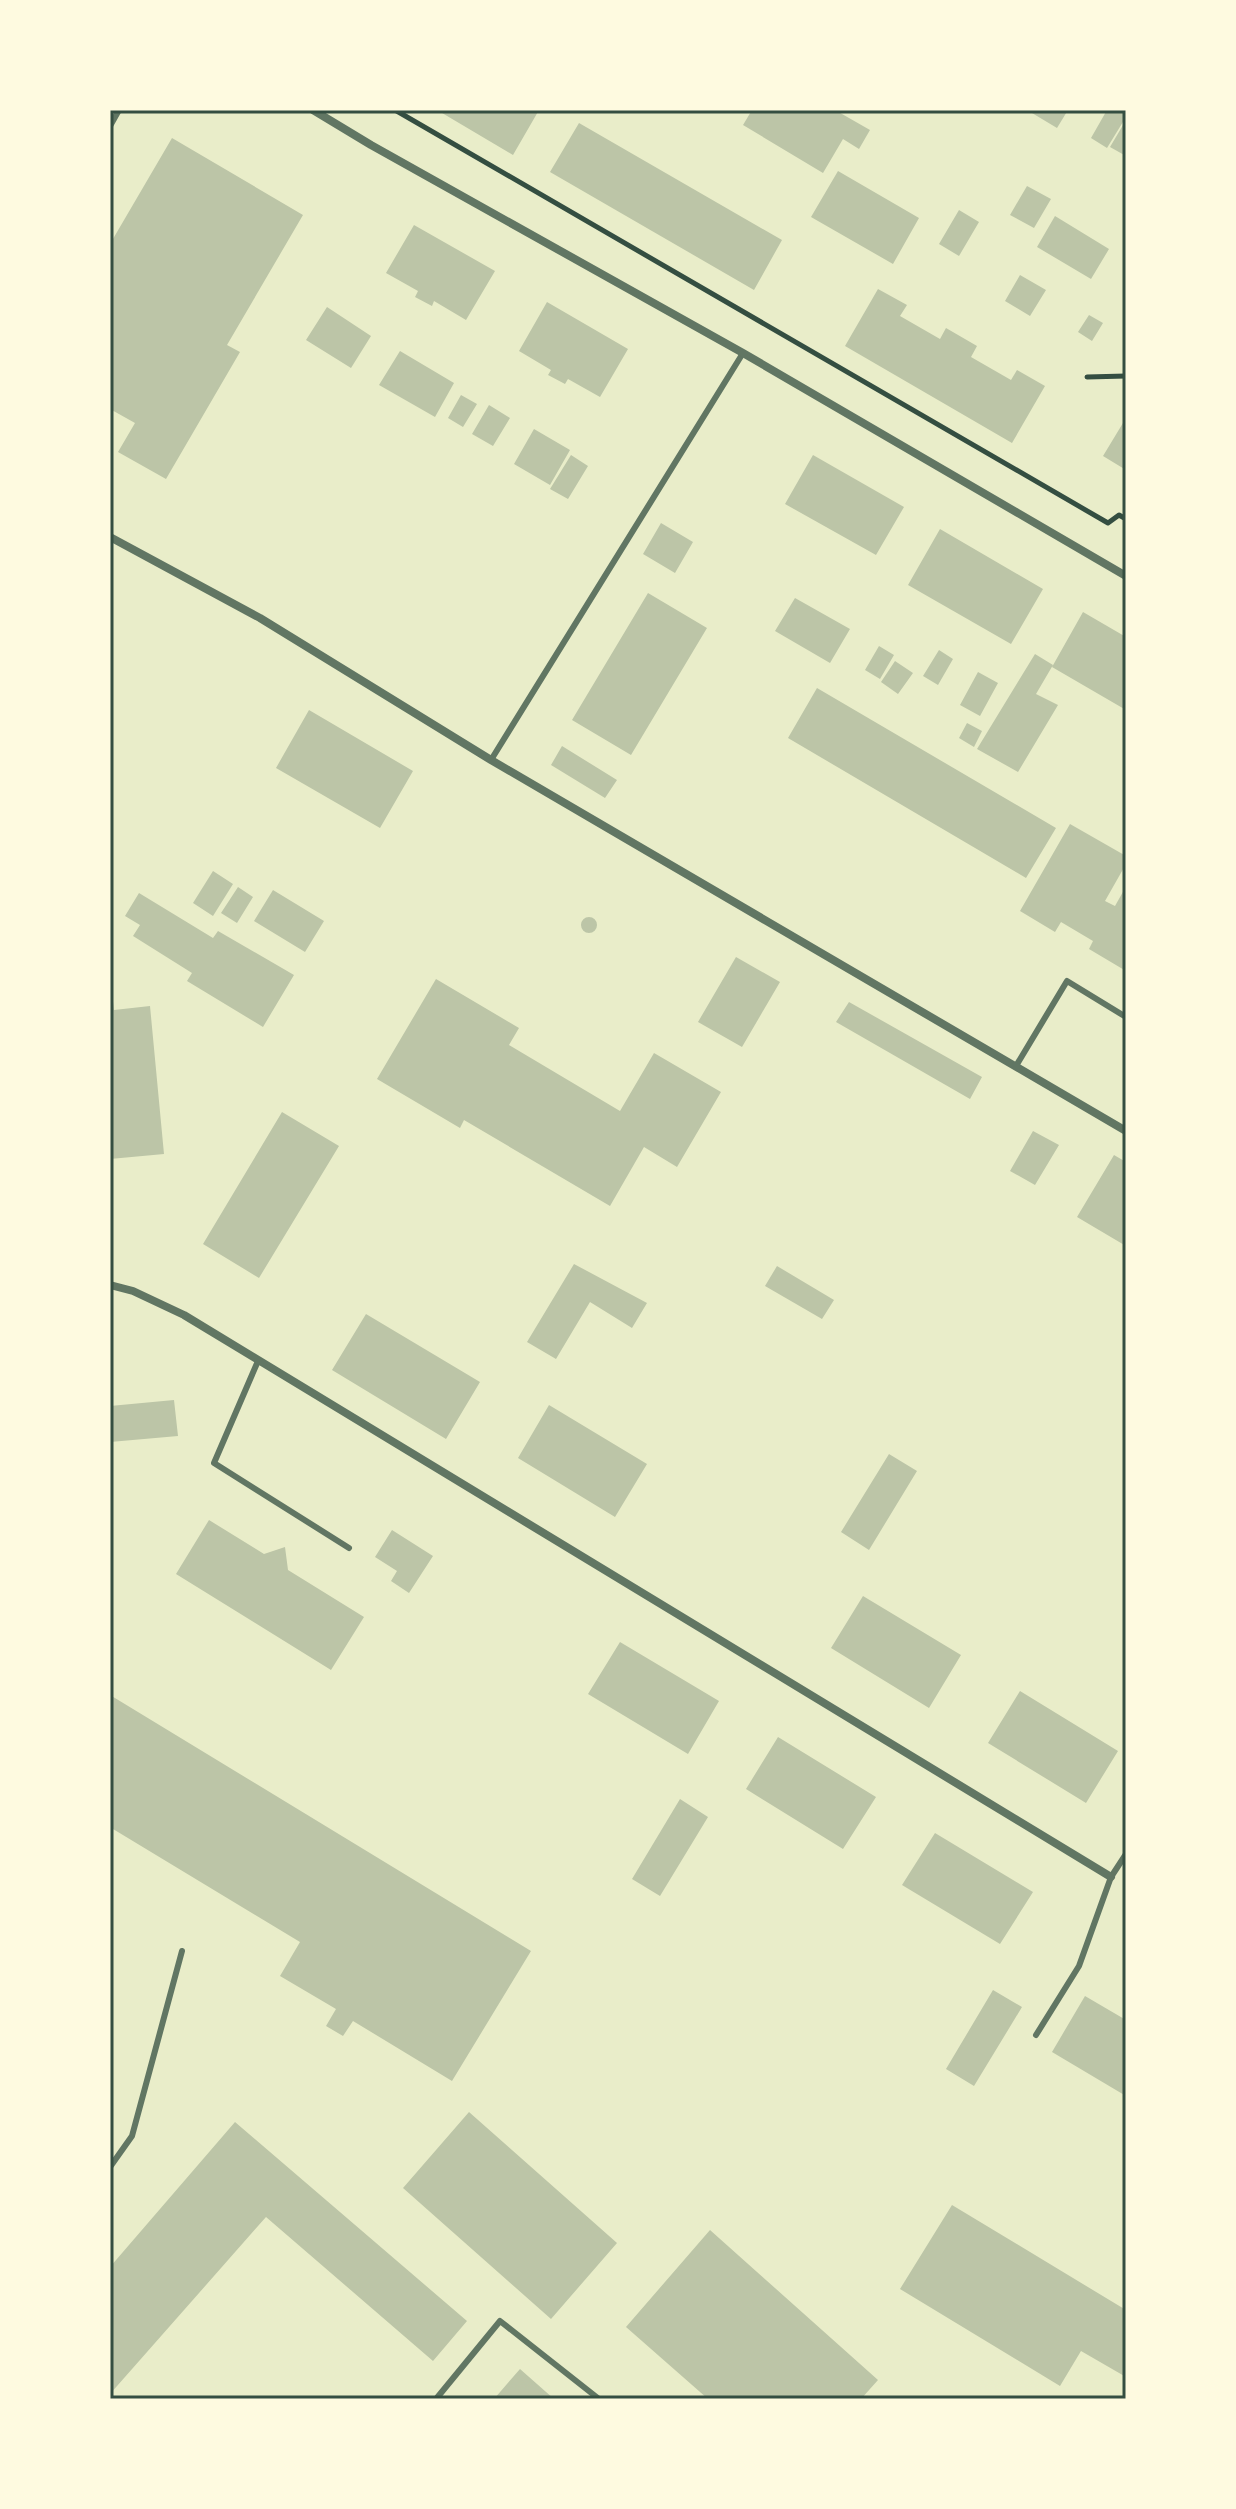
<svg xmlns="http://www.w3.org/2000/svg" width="1236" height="2509" font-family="'Fira Sans',sans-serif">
  <rect width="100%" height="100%" fill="#e9edc9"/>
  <path fill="#bcc5a7" d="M437,110H539L513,155Z
    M752,110H835L870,130L859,149L843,139L823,173L743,125Z
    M1027,110H1068L1057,128Z
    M1107,110H1126V117L1107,148L1091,138Z
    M1126,120V156L1110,147Z
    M579,123L782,240L754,290L550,172Z
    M172,138L303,215L227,345L240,352L166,479L118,452L135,423L110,409V244Z
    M838,171L919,218L893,264L811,217Z
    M1027,186L1051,199L1034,228L1010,215Z
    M959,210L979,222L959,256L939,244Z
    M1055,216L1109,249L1091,279L1037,247Z
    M414,225L495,271L466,320L434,301L432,306L415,297L418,291L386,273Z
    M1020,275L1046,290L1030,316L1005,301Z
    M878,289L907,305L900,316L940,339L946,328L977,346L971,357L1011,380L1017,370L1045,386L1012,443L845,346Z
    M547,302L628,349L600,397L568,379L565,384L548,375L551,370L519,351Z
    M327,307L371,336L351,368L306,340Z
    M1089,315L1103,323L1092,341L1078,332Z
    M400,351L454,383L435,417L379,385Z
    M461,395L477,404L463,427L448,418Z
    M489,405L510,418L493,446L472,434Z
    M1126,418V470L1103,456Z
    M534,429L570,450L550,485L514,464Z
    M571,455L588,466L568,499L550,489Z
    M813,455L904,507L876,555L785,504Z
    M661,523L693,542L675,573L643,554Z
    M940,529L1043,589L1011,644L908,585Z
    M648,593L707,628L631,755L572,720Z
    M795,598L850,629L830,663L775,631Z
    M1083,612L1126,637V710L1052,667Z
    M879,646L894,655L880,679L865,670Z
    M939,650L953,659L938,685L923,676Z
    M1035,654L1053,665L1036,694L1058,705L1018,772L977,749Z
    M895,661L913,673L898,694L881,682Z
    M978,672L998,683L980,716L960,705Z
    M817,688L1056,828L1026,878L788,738Z
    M309,710L413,771L380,828L276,768Z
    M967,723L982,731L974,747L959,738Z
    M562,746L617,780L605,798L551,765Z
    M1070,824L1126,856V864L1105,901L1115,906L1124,890L1126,891V971L1089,949L1093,941L1061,922L1055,932L1020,911Z
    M213,871L233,884L213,916L193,903Z
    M238,887L253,897L237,923L221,913Z
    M273,890L324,921L305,952L254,921Z
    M139,893L213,938L218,931L294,975L263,1027L187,981L192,973L133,936L140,925L125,916Z
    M581 925a8 8 0 1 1 16 0a8 8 0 1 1-16 0Z
    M736,957L780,982L742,1047L698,1022Z
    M436,979L519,1028L509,1045L620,1111L654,1053L721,1092L677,1167L644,1147L610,1206L464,1120L460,1128L377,1079Z
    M110,993H112L114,1010L150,1006L164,1154L110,1159Z
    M849,1002L982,1077L970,1099L836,1022Z
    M282,1112L339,1146L259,1278L203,1244Z
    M1033,1131L1059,1145L1035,1185L1010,1171Z
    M1114,1155L1126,1162V1246L1077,1217Z
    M574,1264L647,1303L632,1328L590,1302L556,1359L527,1342Z
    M777,1266L834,1300L822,1319L765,1286Z
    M366,1314L480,1382L446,1439L332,1370Z
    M174,1400L178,1436L110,1442V1406Z
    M549,1405L647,1464L615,1517L518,1458Z
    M889,1454L917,1471L869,1550L841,1532Z
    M209,1520L264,1554L285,1547L288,1570L364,1617L331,1670L176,1574Z
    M392,1530L433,1556L409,1593L391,1581L397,1571L375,1557Z
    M863,1596L961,1655L929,1708L831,1648Z
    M620,1642L719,1701L688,1754L588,1694Z
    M1020,1691L1118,1751L1086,1803L988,1743Z
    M110,1695L531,1951L452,2081L353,2021L343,2036L326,2026L336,2009L280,1976L300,1942L113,1829L110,1839Z
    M778,1737L876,1797L843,1849L746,1789Z
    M680,1799L708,1817L660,1896L632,1879Z
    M935,1833L1033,1892L1000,1944L902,1885Z
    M993,1990L1022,2007L974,2086L946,2069Z
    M1085,1996L1126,2020V2096L1052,2052Z
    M469,2112L617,2243L551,2319L403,2188Z
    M235,2122L467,2321L433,2361L266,2217L110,2394V2267Z
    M952,2205L1126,2310V2377L1081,2351L1060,2386L900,2289Z
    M710,2230L878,2380L861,2399H708L626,2327Z
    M520,2369L554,2399H494Z"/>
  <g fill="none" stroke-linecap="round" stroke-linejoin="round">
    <path stroke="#344e41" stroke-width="5" d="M395,110L1108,523L1119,515L1126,519
      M1087,377L1126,376"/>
    <path stroke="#617663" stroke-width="6" d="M110,126L119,110
      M491,760L743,353
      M1016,1066L1067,981L1126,1017
      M258,1361L214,1463L349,1548
      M1036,2035L1079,1966L1111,1877L1126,1854
      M110,2167L132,2136L182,1951
      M436,2399L500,2321L599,2399"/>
    <path stroke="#617663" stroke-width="8" d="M313,110L371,145L743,353L1126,576
      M110,537L260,618L491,760L1126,1131
      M110,1285L133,1291L184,1315L1111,1877"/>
  </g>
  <rect width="1236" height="2509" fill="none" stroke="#fefae0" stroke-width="224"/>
  <rect x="112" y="112" width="1012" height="2285" fill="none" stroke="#344e41" stroke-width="3"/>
</svg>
